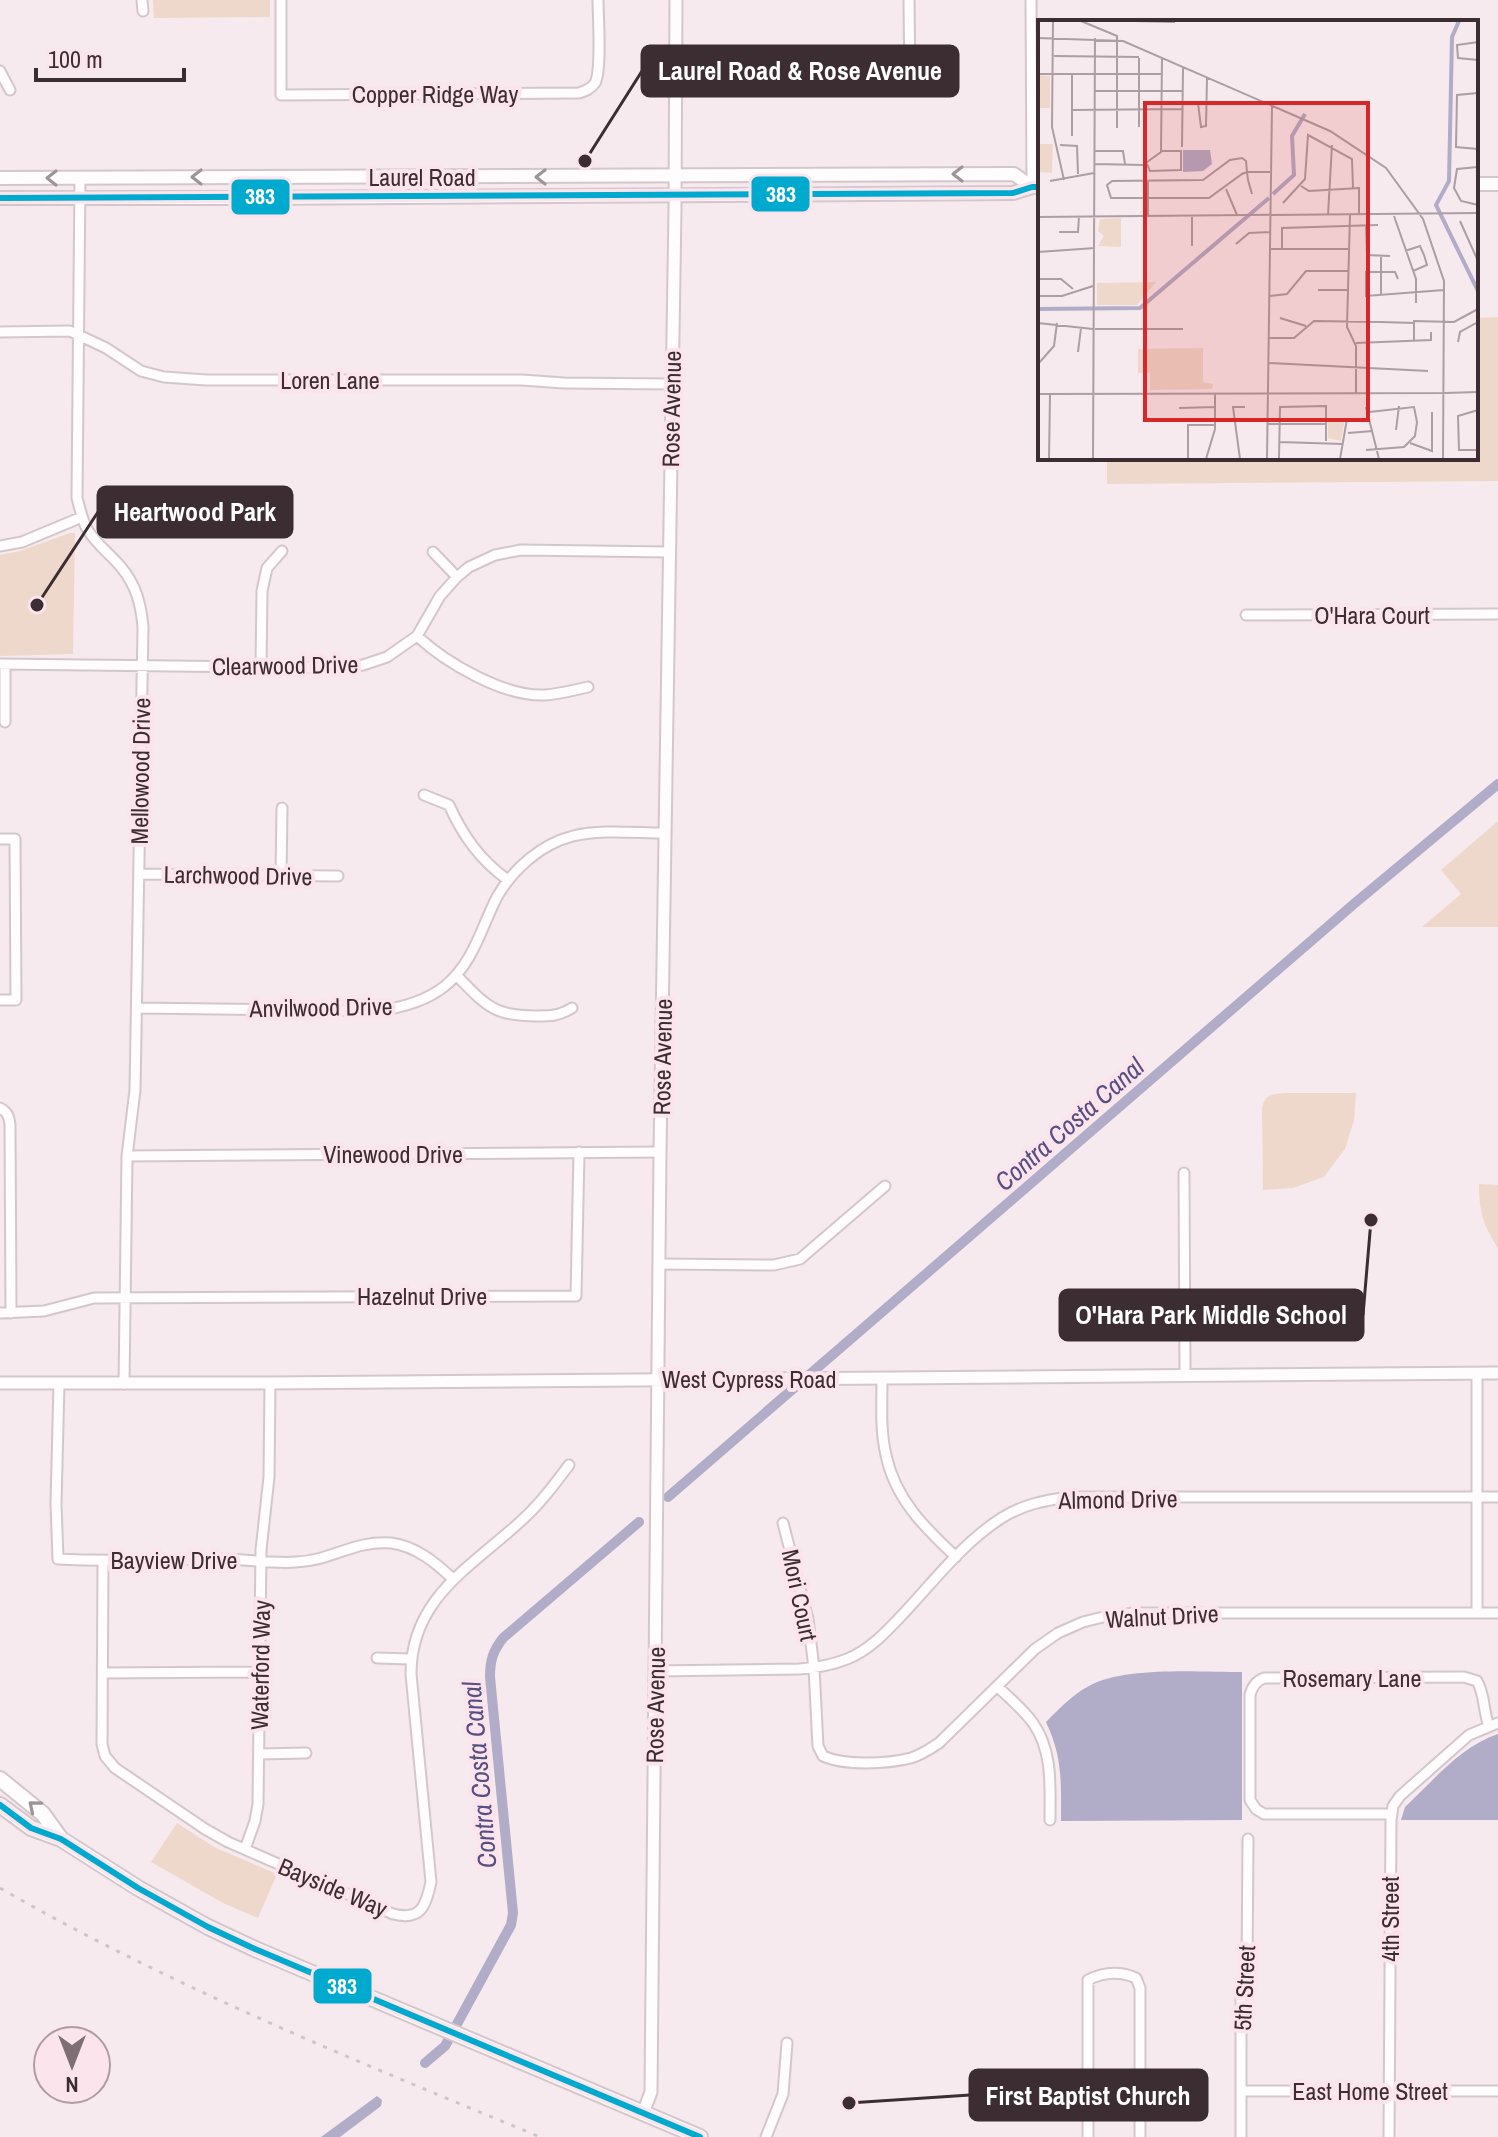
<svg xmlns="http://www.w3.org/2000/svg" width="1498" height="2137" font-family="'Archivo Narrow',sans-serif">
  <rect width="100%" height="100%" fill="#f6eaee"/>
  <path fill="#eed8cb" d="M153,0H270V17L154,18Z
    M1498,317V481L1107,484V458H1476V318Z
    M70,533H75L73,654L0,656V555L20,551Z
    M1498,821V927H1422L1461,894L1441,870Z
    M1284,1093H1356L1354,1120L1345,1149L1324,1177L1293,1188L1263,1190L1262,1109C1264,1096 1271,1094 1284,1093Z
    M1479,1184L1498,1185V1248C1483,1225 1479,1211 1479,1184Z
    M177,1823L216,1848L277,1874L258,1918L223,1903L151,1862Z"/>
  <path fill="#b1acc7" d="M1242,1672V1820L1061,1821C1061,1783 1063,1758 1046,1722C1059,1709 1072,1695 1089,1686C1124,1666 1200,1672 1242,1672Z
    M1498,1734V1820H1401L1405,1807C1433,1781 1461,1746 1498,1734Z
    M377,2096L382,2100L381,2106L340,2137H321Z"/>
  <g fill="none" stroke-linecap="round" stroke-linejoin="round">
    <path stroke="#b1acc7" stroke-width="10" d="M668,1497L1355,903L1498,784
      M425,2063L445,2046L511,1925L513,1913L490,1677C490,1660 493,1651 503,1638L639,1522"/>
    <g stroke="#d4c7cb" stroke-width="13">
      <path id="minor" d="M142,0L143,11
        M281,0V95L579,93C585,91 591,89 595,83C602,70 598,17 598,0
        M1031,0L1032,187
        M0,71L10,90
        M826,90H910L909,0
        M80,178L77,498C80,509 82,519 87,529C96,544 110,554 121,567C136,585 141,604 143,627L135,1090L127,1156L124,1384
        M0,332L70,331L106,348L141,371L164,377L206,380H522L564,383L672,384
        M0,546L22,542L82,517
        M433,552L457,577
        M1246,615L1498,614
        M417,636C446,663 504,697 545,695C560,694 574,690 588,687
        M0,664L343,668L363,665L387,657L417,636L440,596L457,577L469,567L495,555L521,550L668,552
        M261,667L262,591L267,568L282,551
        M5,722V665
        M424,795L449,805C463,836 480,860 508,880
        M0,839H15L16,1000H0
        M139,874L338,876
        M281,876L282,808
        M456,975C486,1005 492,1016 536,1016C551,1016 559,1016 572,1008
        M137,1008L376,1011C401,1008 425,1002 445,986C474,962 481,928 497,897C513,869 541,844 573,836C602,829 634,833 665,833
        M0,1108C8,1112 9,1117 10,1125L11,1313
        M127,1156L660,1152
        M1184,1173L1185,1374
        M659,1264L774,1265L800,1259L885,1186
        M0,1313L44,1311L94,1298L576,1296L579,1152
        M882,1379C882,1404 880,1430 886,1455C895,1499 925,1528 956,1557
        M59,1383L56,1504L58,1559C113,1562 168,1559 223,1559C247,1559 272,1564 296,1562C331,1561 354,1540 391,1543C416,1546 436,1563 453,1579
        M783,1523L808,1619L814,1668L818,1746L823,1756C845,1766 887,1764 911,1758C921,1755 930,1749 939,1743L1035,1649L1058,1633L1083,1622L1107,1616L1134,1613H1498
        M103,1560L102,1744L105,1756L115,1768L205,1829L228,1842L393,1914C421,1921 426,1906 431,1882L411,1674C411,1598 471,1567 521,1521C540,1504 554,1485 569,1465
        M1477,1613V1373
        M377,1658L411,1659
        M655,1671L799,1669C815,1668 832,1665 847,1659C870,1650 887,1631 904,1613C934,1581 963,1543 1000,1519C1021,1505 1045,1500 1070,1497H1498
        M103,1673L260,1672
        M997,1686C1009,1698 1023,1709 1033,1723C1053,1751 1050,1787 1050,1820
        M259,1754L306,1753
        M1391,1814H1264L1256,1809L1250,1800V1695C1252,1686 1256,1681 1264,1678L1464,1677L1477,1681C1485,1694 1483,1711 1489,1726
        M245,1849L255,1821L258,1804L261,1550L269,1477L270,1383
        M1242,2091H1498
        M766,2137L783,2094L787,2043
        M1088,2137V1980C1104,1972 1120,1971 1136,1978L1140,1988V2137
        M1241,2137V1982L1247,1972L1248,1839
        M1389,2137L1391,1820L1393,1806L1400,1796L1469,1735L1498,1723"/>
    </g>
    <g stroke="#d4c7cb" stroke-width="15">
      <path id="tertiary" d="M0,1383H270L1498,1373
        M643,2113L651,2092L660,1152L675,209L676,0"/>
    </g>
    <g stroke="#d4c7cb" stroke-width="16">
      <path id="secondary" d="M0,178L1014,174L1032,187
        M1476,184H1498
        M0,198H253L1013,193L1032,187H1040"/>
    </g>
    <g stroke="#d4c7cb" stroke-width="18">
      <path id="primary" d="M0,1779L43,1814L61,1839
        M0,1805L31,1828L61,1839L138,1888L208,1927L255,1949L700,2137"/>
    </g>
    <use href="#minor" stroke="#fefcfc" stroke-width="9"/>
    <use href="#tertiary" stroke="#fefcfc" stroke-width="11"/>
    <use href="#secondary" stroke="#fefcfc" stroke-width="12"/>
    <use href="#primary" stroke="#fefcfc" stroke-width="14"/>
    <path stroke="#cbc7c9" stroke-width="3" stroke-dasharray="4 8" stroke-linecap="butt" d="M0,1888C172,1987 357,2061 540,2137"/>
    <g stroke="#fce4ec" stroke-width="12">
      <path id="bus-1" d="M0,198L1013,193L1032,187H1040
        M0,1805L31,1828L61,1839L138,1888L208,1927L255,1949L700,2137"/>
    </g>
    <use href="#bus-1" stroke="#00a9ce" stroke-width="6"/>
  </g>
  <defs><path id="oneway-chevron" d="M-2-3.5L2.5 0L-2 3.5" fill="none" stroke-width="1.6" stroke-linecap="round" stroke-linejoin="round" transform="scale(2)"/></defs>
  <g stroke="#9d9497">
    <use href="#oneway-chevron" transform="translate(958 174) rotate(180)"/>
    <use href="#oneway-chevron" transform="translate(197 177) rotate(180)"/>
    <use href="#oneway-chevron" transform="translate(541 177) rotate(180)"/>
    <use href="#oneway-chevron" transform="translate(52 178) rotate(180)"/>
    <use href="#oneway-chevron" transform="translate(34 1806) rotate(-140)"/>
  </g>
  <g text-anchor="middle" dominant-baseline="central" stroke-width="8" stroke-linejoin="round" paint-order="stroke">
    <g font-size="24" fill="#3c2d32" stroke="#fce4ec">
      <text x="435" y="94">Copper Ridge Way</text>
      <text x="422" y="177">Laurel Road</text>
      <text x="330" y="380">Loren Lane</text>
      <text transform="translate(671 409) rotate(-89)">Rose Avenue</text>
      <text x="1372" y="615">O'Hara Court</text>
      <text transform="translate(285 665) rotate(-1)">Clearwood Drive</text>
      <text transform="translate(140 771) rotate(-89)">Mellowood Drive</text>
      <text transform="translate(238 875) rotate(1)">Larchwood Drive</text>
      <text transform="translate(321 1007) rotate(-1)">Anvilwood Drive</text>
      <text transform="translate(662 1057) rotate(-89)">Rose Avenue</text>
      <text x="393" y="1154">Vinewood Drive</text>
      <text x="422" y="1296">Hazelnut Drive</text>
      <text x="749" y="1379">West Cypress Road</text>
      <text transform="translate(1118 1499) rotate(-1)">Almond Drive</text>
      <text x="174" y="1560">Bayview Drive</text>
      <text transform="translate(800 1595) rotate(78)">Mori Court</text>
      <text transform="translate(1162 1616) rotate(-3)">Walnut Drive</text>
      <text transform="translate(260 1665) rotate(-89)">Waterford Way</text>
      <text x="1352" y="1678">Rosemary Lane</text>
      <text transform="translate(655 1705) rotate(-89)">Rose Avenue</text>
      <text transform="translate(333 1887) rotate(23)">Bayside Way</text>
      <text transform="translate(1390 1919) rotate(-90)">4th Street</text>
      <text transform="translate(1244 1988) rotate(-87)">5th Street</text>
      <text x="1370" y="2091">East Home Street</text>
    </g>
    <g font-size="26" font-style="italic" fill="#564f83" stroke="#fce4ec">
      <text transform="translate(1069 1124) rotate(-41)">Contra Costa Canal</text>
      <text transform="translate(479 1775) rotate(-95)">Contra Costa Canal</text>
    </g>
  </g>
  <g transform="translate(1038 20)">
    <rect width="440" height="440" fill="#f6eaee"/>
    <path d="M0,55L12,56V88H0ZM0,124H15L14,153L0,152ZM83,198V227L60,226L66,216L60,211L62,199ZM118,262L99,285H59V263ZM165,328V362L175,364L174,369L112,370V353H100V329ZM290,398H307L303,421L290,418Z" fill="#eed8cb"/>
    <path d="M145,130H172L174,144L165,151L145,152Z" fill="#b1acc7"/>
    <path fill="none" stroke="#b1acc7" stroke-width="4" d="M421,1L414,17L411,161L398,185L440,271M235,174L256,155L254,116L267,94M0,289L102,288L231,178"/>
    <path fill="none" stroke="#ac9ea3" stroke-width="2" d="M15,1L14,107L26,160M43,1L79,16V108M96,1L137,2M0,18L85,21L292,111L348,148L385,199L406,261L405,439M440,22L419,25L420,38L440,40M16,36L101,37M101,38V107M0,54H123M57,71H145M440,73L419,75L418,127L440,129M168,82L160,83L163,107L168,106L169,58M34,90L145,89M34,116V54M22,125L39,126L40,154M144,127L145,48M57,131H85L87,144M57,144L105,145L123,132L124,38M109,144L112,151L143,150V131H123M440,147L419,149L416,168L423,181L440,185M12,161L56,153M263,166L271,171L321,168V195M188,169L199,195M214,174L210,160L209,152L208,141L204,138L192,140L165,160L74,161L69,165L73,178H171L204,154L209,152H232M245,183L267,159L270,115L314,139L315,168M290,195L294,125M312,195L309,307L318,326V373M110,196V161M154,196V226M356,196L378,259V283M0,197L440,193M422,201L440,241M328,205L329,235L352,236M21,212H40L41,196M198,224L211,213L232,212M232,229H311M244,229V208L340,205M367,231L382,226L386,235L389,245L375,251M0,232L57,228M0,259H23L35,269M360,259L357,252H328V276L406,270M280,270H309M0,276H24L55,266M232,276L249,274L268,251H310M343,276V236M242,298L268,306M375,301L416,302L440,289M0,303L55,309M57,309H145M231,318H256L276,301L343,302L376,303V320M420,322L422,312L440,302M318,323L393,320V312M40,332L43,308M230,343L390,351M0,344L16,326L19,303M407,373L440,372M0,374L407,373M328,387L341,439M141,388L177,387M440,390L420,396L421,430H440M229,404H288M358,410L361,386M310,413L335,411M241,422L305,424M372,423L394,431V392M328,430L366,427L377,416L379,402L376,387L331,392M11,439L12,374M55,439L57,18M150,439V405H177M168,439L177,409V373M202,439L195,387H207M229,439L234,86M241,439L242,387L288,386V421M248,439H302M302,439L309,399"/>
    <path fill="#d62828" fill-opacity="0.15" stroke="#d62828" stroke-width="4" d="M107,83H330V400H107Z"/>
    <rect width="440" height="440" fill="none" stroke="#3c2d32" stroke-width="4"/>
  </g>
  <path fill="none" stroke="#3c2d32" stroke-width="3" d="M585 161L642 71M37 605L98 512M1371 1220L1363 1315M849 2103L970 2095"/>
  <g fill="#3c2d32" stroke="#fce4ec" stroke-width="3">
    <circle cx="585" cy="161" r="8"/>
    <circle cx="37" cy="605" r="8"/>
    <circle cx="1371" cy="1220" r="8"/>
    <circle cx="849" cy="2103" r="8"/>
  </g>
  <g fill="#3c2d32" stroke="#3c2d32" stroke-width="3">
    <rect x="642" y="46" width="316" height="50" rx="8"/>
    <rect x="98" y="487" width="194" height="50" rx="8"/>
    <rect x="1060" y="1290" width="303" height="50" rx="8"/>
    <rect x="970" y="2070" width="237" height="50" rx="8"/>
  </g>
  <g font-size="26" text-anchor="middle" font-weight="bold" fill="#fff">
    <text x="800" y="80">Laurel Road &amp; Rose Avenue</text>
    <text x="195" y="521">Heartwood Park</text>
    <text x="1211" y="1324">O'Hara Park Middle School</text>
    <text x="1088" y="2105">First Baptist Church</text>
  </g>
  <g stroke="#fce4ec" stroke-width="3">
    <rect x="750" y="175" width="61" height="38" rx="8" fill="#00a9ce"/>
    <rect x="230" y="178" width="61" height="38" rx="8" fill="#00a9ce"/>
    <rect x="312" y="1967" width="61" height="38" rx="8" fill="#00a9ce"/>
  </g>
  <g font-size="22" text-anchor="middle" font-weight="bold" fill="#fff">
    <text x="781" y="202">383</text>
    <text x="260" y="204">383</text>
    <text x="342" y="1994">383</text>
  </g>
  <g transform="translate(72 2065) rotate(180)"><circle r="38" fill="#fce4ec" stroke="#af9ba2" stroke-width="2"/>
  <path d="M0-6L14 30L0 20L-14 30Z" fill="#7d6f74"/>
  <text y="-12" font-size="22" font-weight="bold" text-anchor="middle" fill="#3c2d32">N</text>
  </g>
  <path d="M36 68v12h148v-12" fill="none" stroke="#3c2d32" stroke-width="4"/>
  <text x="48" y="68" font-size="24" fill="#3c2d32" stroke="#fce4ec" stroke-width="6" paint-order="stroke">100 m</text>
</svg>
